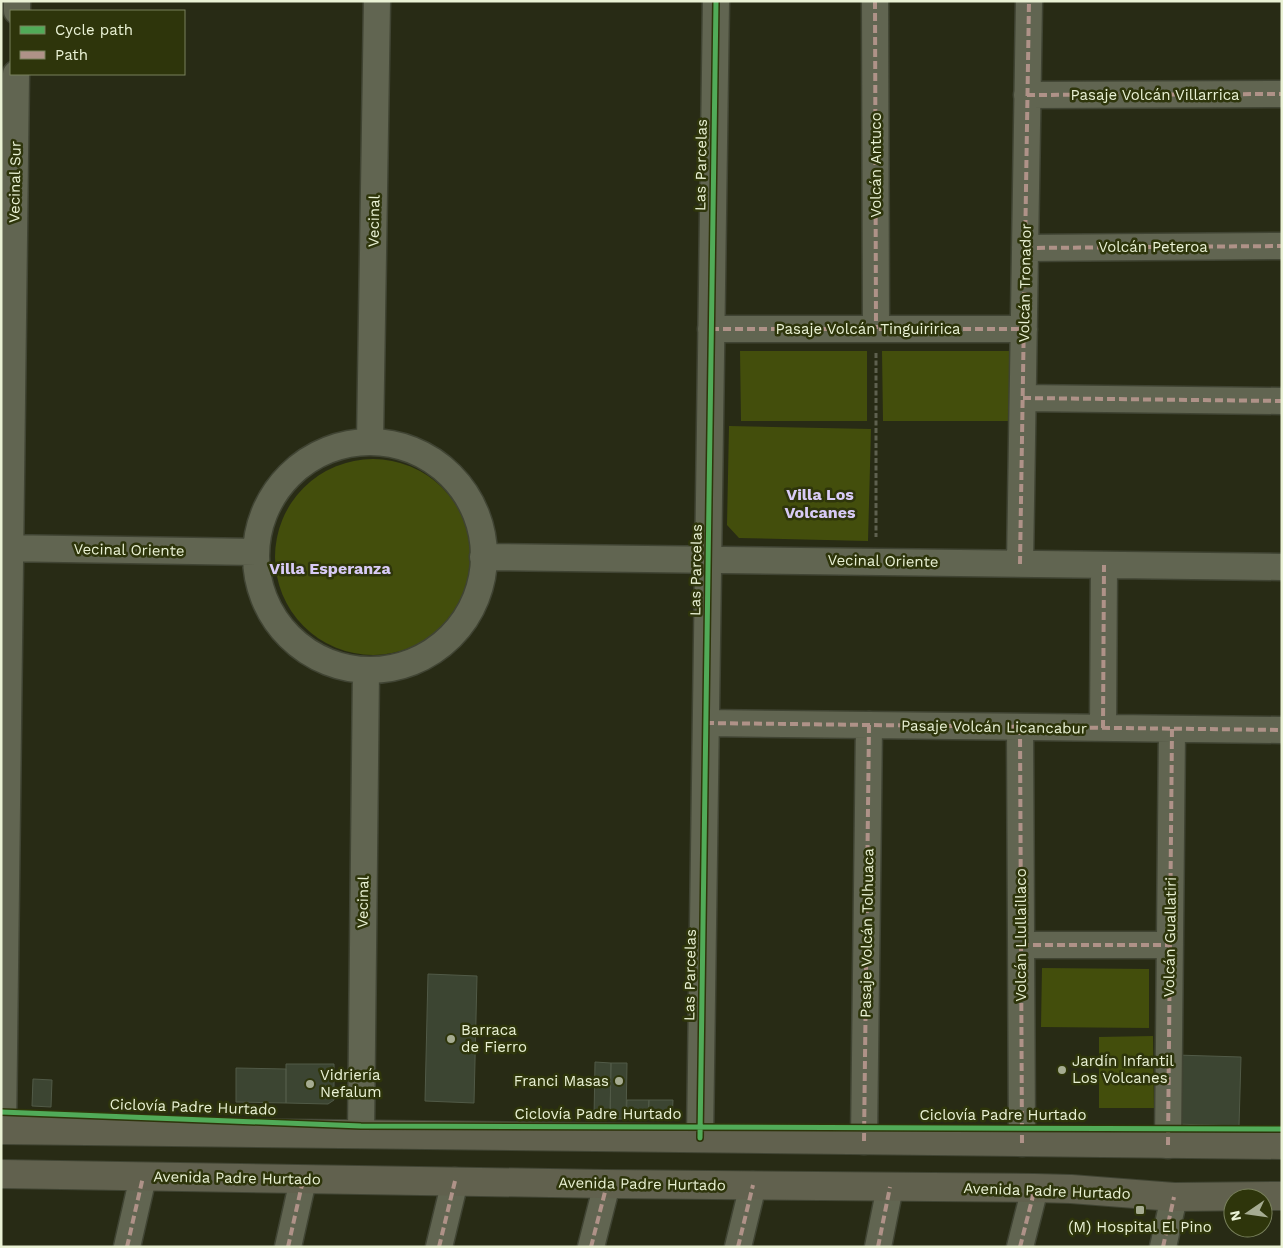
<svg xmlns="http://www.w3.org/2000/svg" width="1283" height="1248" font-family="'Work Sans',sans-serif">
  <rect width="100%" height="100%" fill="#282b15"/>
  <path fill="#434e0c" d="M740,351H867V421H741Z
    M882,351H1009V421H883Z
    M729,426L871,429L868,541L739,538L727,525Z
    M275 557a98 98 0 1 1 196 0a98 98 0 1 1-196 0Z
    M1042,968L1149,969V1028L1041,1027Z
    M1153,1036L1154,1108H1099V1037Z"/>
  <path fill="#3c4532" stroke="#515a47" d="M428,974L477,976L474,1103L425,1101Z
    M1176,1055L1241,1057L1239,1126L1175,1124Z
    M595,1062L611,1063L610,1118H594Z
    M611,1063H627L626,1119H610Z
    M286,1064H334V1100L328,1104L286,1103Z
    M236,1068L286,1069V1103L236,1102Z
    M33,1079L52,1080L51,1107L32,1106Z
    M627,1100H649L648,1119H626Z
    M649,1100H673L672,1120L648,1119Z"/>
  <g fill="none" stroke-linecap="round" stroke-linejoin="round">
    <g stroke="#404433" stroke-width="29">
      <path id="minor" d="M875,1L876,329
        M17,11V1
        M1027,95L1282,94
        M1025,248L1282,246
        M711,329H1024
        M1023,398L1282,401
        M370,442L377,1
        M256 556a114 114 0 1 1 228 0a114 114 0 1 1-228 0Z
        M1,548L256,552
        M483,557C750,559 1016,564 1282,567
        M1020,564L1029,1
        M706,723L1282,730
        M1020,727L1022,1143
        M1103,728L1104,565
        M1021,945H1170
        M3,1130L16,74
        M361,1134L366,670
        M700,1138L716,1
        M864,1141L869,725
        M1168,1145L1172,729
        M127,1247L143,1177
        M288,1247L303,1180
        M439,1247L455,1181
        M591,1247L607,1184
        M738,1247L753,1185
        M878,1247L890,1187
        M1020,1247L1035,1188
        M1163,1247L1174,1197"/>
    </g>
    <g stroke="#404433" stroke-width="30">
      <path id="primary" d="M1,1130L1282,1145
        M1,1174L607,1184L1035,1188L1071,1189L1174,1197L1282,1196"/>
    </g>
    <path stroke="#5e614f" stroke-width="3" stroke-dasharray="5 2.5" stroke-linecap="butt" d="M876,353V537"/>
    <use href="#minor" stroke="#616551" stroke-width="26"/>
    <use href="#primary" stroke="#61614e" stroke-width="28"/>
    <path stroke="#af9288" stroke-width="4" stroke-dasharray="8 4" stroke-linecap="butt" d="M875,1L876,329
      M1027,95L1282,94
      M1025,248L1282,246
      M711,329H1024
      M1023,398L1282,401
      M1020,564L1029,1
      M706,723L1282,730
      M1020,727L1022,1143
      M1103,728L1104,565
      M1021,945H1170
      M864,1141L869,725
      M1168,1145L1172,729
      M127,1247L143,1177
      M288,1247L303,1180
      M439,1247L455,1181
      M591,1247L607,1184
      M738,1247L753,1185
      M878,1247L890,1187
      M1020,1247L1035,1188
      M1163,1247L1174,1197"/>
    <g stroke="#2e350b" stroke-width="8">
      <path id="cycleway" d="M1,1112L361,1126L1282,1129
        M700,1138L716,1"/>
    </g>
    <use href="#cycleway" stroke="#51ab58" stroke-width="5"/>
  </g>
  <g fill="#a6ac92" stroke="#2e350b" stroke-width="2">
    <circle cx="451" cy="1039" r="5"/>
    <circle cx="1062" cy="1070" r="5"/>
    <circle cx="619" cy="1081" r="5"/>
    <circle cx="310" cy="1084" r="5"/>
    <rect x="1135" y="1205" width="10" height="10" rx="2.5"/>
  </g>
  <g text-anchor="middle" dominant-baseline="central" stroke-width="5" stroke-linejoin="round" paint-order="stroke">
    <g font-size="15" fill="#eaf2d5" stroke="#2e350b">
      <text x="1155" y="95">Pasaje Volcán Villarrica</text>
      <text transform="translate(701 165) rotate(-89)">Las Parcelas</text>
      <text transform="translate(876 165) rotate(-90)">Volcán Antuco</text>
      <text transform="translate(15 182) rotate(-89)">Vecinal Sur</text>
      <text transform="translate(374 221) rotate(-89)">Vecinal</text>
      <text x="1153" y="247">Volcán Peteroa</text>
      <text transform="translate(1025 283) rotate(-89)">Volcán Tronador</text>
      <text x="868" y="329">Pasaje Volcán Tinguiririca</text>
      <text transform="translate(129 550) rotate(1)">Vecinal Oriente</text>
      <text transform="translate(883 561) rotate(1)">Vecinal Oriente</text>
      <text transform="translate(696 570) rotate(-89)">Las Parcelas</text>
      <text transform="translate(994 727) rotate(1)">Pasaje Volcán Licancabur</text>
      <text transform="translate(363 902) rotate(-89)">Vecinal</text>
      <text transform="translate(867 933) rotate(-89)">Pasaje Volcán Tolhuaca</text>
      <text transform="translate(1021 935) rotate(-90)">Volcán Llullaillaco</text>
      <text transform="translate(1170 937) rotate(-89)">Volcán Guallatiri</text>
      <text transform="translate(690 975) rotate(-89)">Las Parcelas</text>
      <text transform="translate(193 1107) rotate(2)">Ciclovía Padre Hurtado</text>
      <text x="598" y="1114">Ciclovía Padre Hurtado</text>
      <text x="1003" y="1115">Ciclovía Padre Hurtado</text>
      <text transform="translate(237 1178) rotate(1)">Avenida Padre Hurtado</text>
      <text transform="translate(642 1184) rotate(1)">Avenida Padre Hurtado</text>
      <text transform="translate(1047 1191) rotate(2)">Avenida Padre Hurtado</text>
    </g>
    <g font-size="15" fill="#eaf2d5" stroke="#2e350b" text-anchor="start">
      <text x="461" y="1030">Barraca<tspan x="461" dy="17">de Fierro</tspan></text>
      <text x="1072" y="1061">Jardín Infantil<tspan x="1072" dy="17">Los Volcanes</tspan></text>
      <text x="320" y="1075">Vidriería<tspan x="320" dy="17">Nefalum</tspan></text>
      <text x="609" y="1081" text-anchor="end">Franci Masas</text>
      <text x="1140" y="1227" text-anchor="middle">(M) Hospital El Pino</text>
    </g>
    <g font-size="16" font-weight="bold" fill="#d8cbf6" stroke="#2e350b">
      <text x="820" y="494">Villa Los<tspan x="820" dy="18">Volcanes</tspan></text>
      <text x="330" y="568">Villa Esperanza</text>
    </g>
  </g>
  <rect width="1283" height="1248" fill="none" stroke="#eaf2d5" stroke-width="5"/>
  <rect x="10" y="10" width="175" height="65" fill="#2e350b" stroke="#79815c"/>
  <rect x="20" y="26" width="25" height="8" fill="#51ab58" stroke="#79815c"/>
  <text x="55" y="35" font-size="15" fill="#eaf2d5">Cycle path</text>
  <rect x="20" y="51" width="25" height="8" fill="#af9288" stroke="#79815c"/>
  <text x="55" y="60" font-size="15" fill="#eaf2d5">Path</text>
  <g transform="translate(1248 1213) rotate(257)"><circle r="24" fill="#2e350b" stroke="#79815c"/>
  <path d="M0-4L9 19L0 12L-9 19Z" fill="#a6ac92"/>
  <text y="-8" font-size="14" font-weight="bold" text-anchor="middle" fill="#eaf2d5">N</text>
  </g>
</svg>
